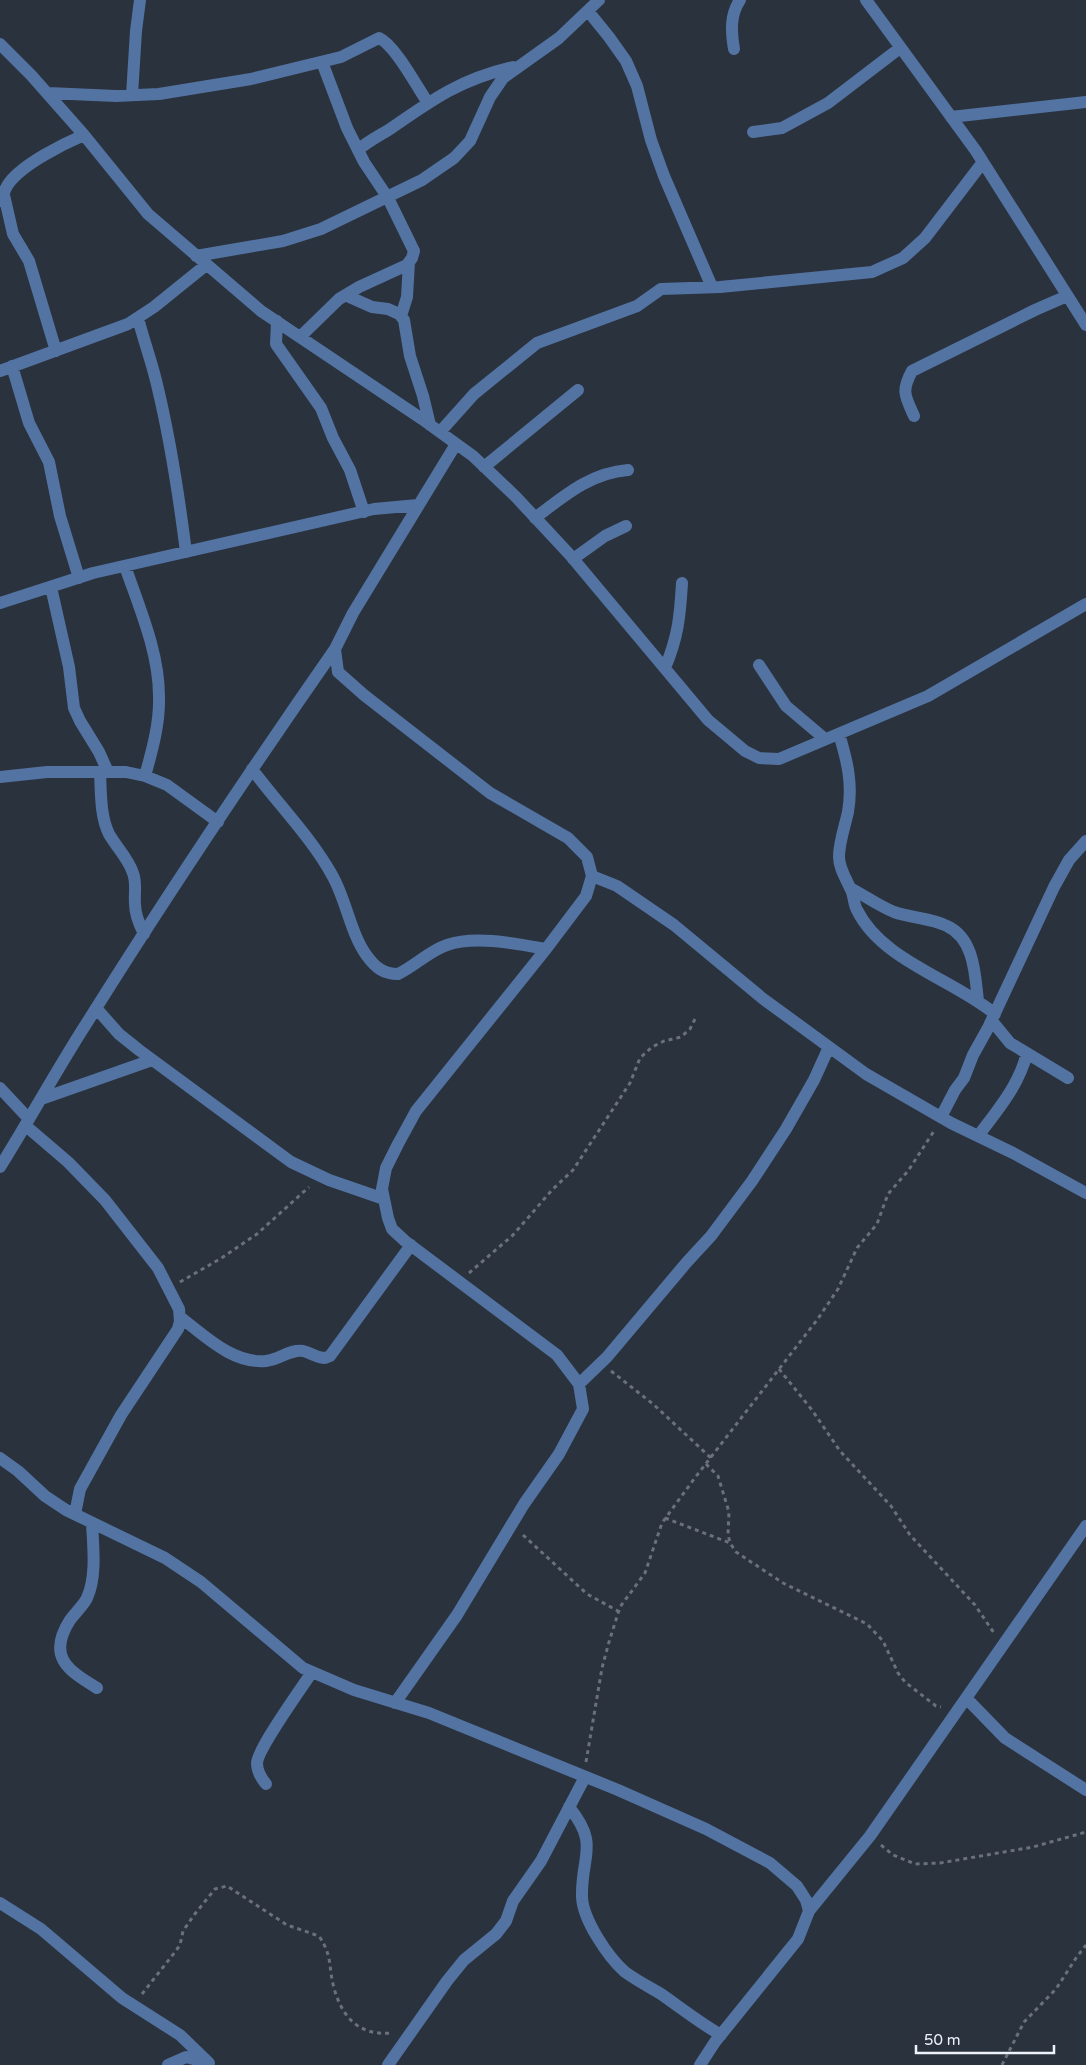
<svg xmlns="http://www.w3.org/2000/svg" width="1086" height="2065" font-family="'Varela Round',sans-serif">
  <rect width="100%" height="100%" fill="#2a323d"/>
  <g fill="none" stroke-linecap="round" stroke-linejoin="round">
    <path stroke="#6a717b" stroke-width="3" stroke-dasharray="4 4" stroke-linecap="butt" d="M469,1273L513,1235L552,1190L573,1170L630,1083L640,1058L652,1047L664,1041L681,1037L690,1029L696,1017
      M180,1282L220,1259L257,1234L309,1187
      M779,1369L812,1410L840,1451L891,1506L910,1535L975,1605L994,1633
      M611,1371L653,1404L711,1458
      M706,1464L718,1476L729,1512L728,1534L730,1543L736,1552L783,1583L867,1624L883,1641L898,1673L905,1682L936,1706L941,1707
      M665,1518L730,1543
      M523,1535L587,1594L618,1611
      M586,1762L602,1668L609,1642L620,1607L645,1573L662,1523L694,1479L817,1320L838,1289L857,1248L877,1224L888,1194L908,1171L934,1131
      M881,1845L893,1855L915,1864L940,1863L1033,1847L1086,1832
      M142,1994L175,1952L180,1945L183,1931L194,1915L215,1889L227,1886L287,1925L319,1936C333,1957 328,1966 334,1988C342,2017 359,2036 391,2033
      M1002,2065L1024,2022L1056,1989L1076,1958L1086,1945"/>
    <path stroke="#5373a2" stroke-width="12" d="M866,0L976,151L1086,325
      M588,11L609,37L626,61L637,86L651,140L664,176L712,287
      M0,44L31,75L84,135L148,214L261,311L422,419L473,456L516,497L570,555L708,720L745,751L759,758L779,759L928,696L1086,604
      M734,49C731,31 730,15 740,0
      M48,93L116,96L159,94L251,79L341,57L379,38C395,45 417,87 428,103
      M132,95L136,31L140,0
      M951,117L1086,102
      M753,132L782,128L828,103L900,48
      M358,150C368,141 379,136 390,129C433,99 461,79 513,67
      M4,195L13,234L29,261L56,351
      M1,201C3,195 5,188 9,183C23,164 63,144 84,135
      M196,256L283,241L321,229L422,180L454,158L470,141L490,97L503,78L559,38L599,0
      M345,295L372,307L388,309L399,314L404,320L410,356L423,396L430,425
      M401,316L407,297L409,262
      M138,318C144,342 153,365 158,389C171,443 179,497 186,552
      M277,321L276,344L321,408L333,438L350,470L364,512
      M300,337L339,299L359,287L407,265L412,258L414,251L388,198L364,162L347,128L322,62
      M12,366L29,423L49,462L60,516L79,578
      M0,371L128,324L154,307L206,265
      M914,416C905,396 901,391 912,371L1035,310L1067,296
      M440,432L474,394L537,343L637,306L661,289L720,287L872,272L903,258L925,238L983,162
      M484,467L578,390
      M535,518C564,496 590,473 628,470
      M573,559L605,536L626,526
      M125,566C139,607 159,652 159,696C160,723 152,751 145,776
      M51,587L69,667L74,708L80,721L99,752L108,772
      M0,603L93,573L374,509L418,505
      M759,665L786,706L825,739
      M665,668C678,637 680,617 682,583
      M839,734C847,760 853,784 848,812C845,826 839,842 839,857C839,869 847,880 852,892C854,898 854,905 857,910C882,961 953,979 995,1014
      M252,769C278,804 311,837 332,875C346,899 351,935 367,956C375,967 383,974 398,974C415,966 429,951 447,945C475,935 518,944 546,949
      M100,772C101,791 100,816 109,834C117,848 128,858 133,873C137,884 134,894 135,904C135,915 139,924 144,934
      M0,777L47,772H126L145,776L167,785L218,822
      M592,876L617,886L674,925L762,998L866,1074L951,1123L1013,1153L1086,1193
      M850,888C864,895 879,906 894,912C911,918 931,918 947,926C975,939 975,976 978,1001
      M96,1008L119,1034L139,1050L291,1162L329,1180L384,1199
      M992,1021L1010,1043L1068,1078
      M0,1088L29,1119
      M41,1099L152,1060
      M941,1117L955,1090L964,1078L973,1055L988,1028L1054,887L1069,860L1086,841
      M26,1126L68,1162L105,1200L158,1268L179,1309L180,1321L178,1329L121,1415L80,1489L75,1514
      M978,1136C998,1110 1019,1085 1027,1053
      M0,1167C30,1119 57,1069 88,1021C167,895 250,771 335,649
      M180,1317C204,1335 232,1364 266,1361C279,1360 290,1349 303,1351C311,1353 317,1358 325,1358L330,1356L411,1245
      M579,1384L607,1357L687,1262L711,1236L752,1181L786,1129L814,1080L829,1047
      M0,1458L18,1471L45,1496L66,1510L165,1558L201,1582L303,1668L354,1690L429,1713L618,1790L706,1829L770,1863L797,1886L806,1900L809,1911L798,1939L715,2042L700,2065
      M92,1523C93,1546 97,1576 87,1598C83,1606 75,1613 70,1620C47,1656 67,1670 97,1688
      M967,1699L1005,1738L1086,1790
      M395,1703L457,1615L524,1504L559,1454L583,1409L579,1384L557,1355L405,1241L392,1229L388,1218L382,1189L386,1168L398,1144L416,1111L546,949L586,896L592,876L587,857L568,838L490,793L364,695L338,672L335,649L353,613L456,444
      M266,1784C261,1778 257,1772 257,1763C258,1748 301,1689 312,1672
      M569,1807C600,1845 581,1855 582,1897C583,1920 608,1957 625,1972C636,1980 649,1987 661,1994C681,2008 700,2023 721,2035
      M0,1903L41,1929L122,1998L180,2035L209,2063
      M809,1911L870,1836L1086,1526
      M168,2065L186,2057L205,2062
      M388,2065L447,1981L464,1960L496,1934L506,1921L513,1901L541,1861L585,1777"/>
  </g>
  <path d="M916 2045v8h138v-8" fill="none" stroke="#eef3fb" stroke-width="2.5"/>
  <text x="924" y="2045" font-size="15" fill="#eef3fb" stroke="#2a323d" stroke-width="4" paint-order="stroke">50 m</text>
</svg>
